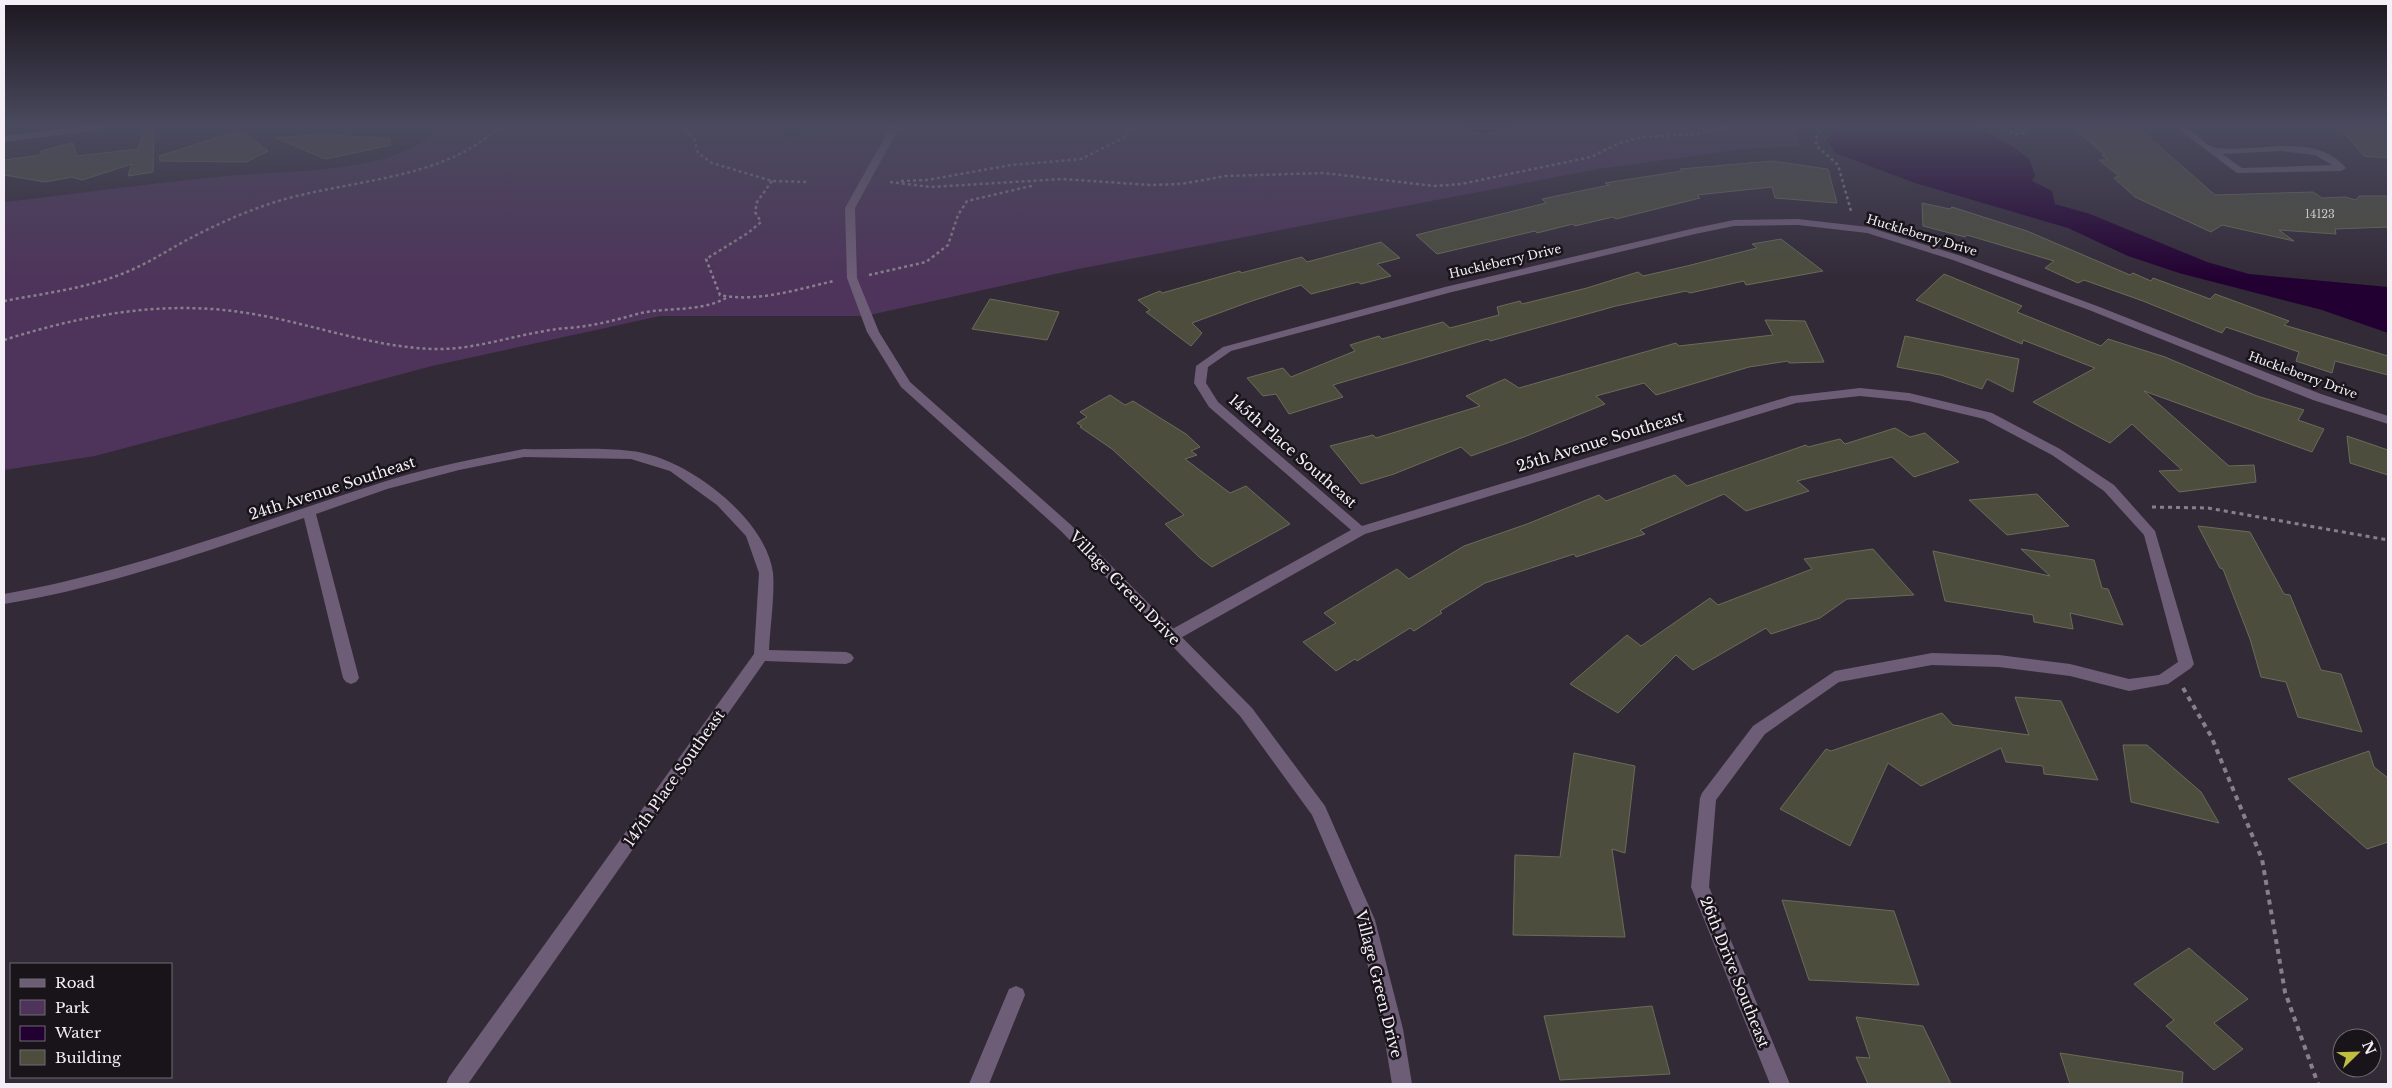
<svg xmlns="http://www.w3.org/2000/svg" width="2392" height="1088" font-family="'Libre Baskerville',serif">
  <rect width="100%" height="100%" fill="#332a38"/>
  <path fill="#4e345a" d="M433,126H779L787,137L860,126H1801L1797,130L1799,146L1743,149L1598,169L1078,269L865,316H660L432,366L95,456L4,470V202C74,194 145,184 216,177C285,169 372,177 431,137Z"/>
  <path fill="#230032" d="M1460,126H1525C1501,130 1482,139 1460,126Z
    M1838,126H1975L2012,146L2030,160L2035,176L2032,181L2052,191L2055,204L2090,214L2207,262L2249,274L2388,287V333L2322,310L2179,273L2128,256L2068,228L1915,183L1835,153L1827,140Z"/>
  <path fill="#4c4d3c" stroke="#6b6b59" d="M146,126H154L153,172L128,176L132,164L82,180L72,177L45,182L4,175V160L41,155V151L73,143L77,156L138,149Z
    M2083,126H2136L2215,195L2313,192L2322,198L2345,197L2356,200L2359,196H2388V227L2335,229L2336,234L2279,230L2294,241L2222,225L2211,232L2135,197L2114,178L2119,176L2099,160H2108L2102,155H2105L2077,131L2087,130Z
    M2338,126H2388V158L2364,156Z
    M241,130L268,151L246,162L160,161L159,156Z
    M321,134L390,139L391,145L325,159L276,138Z
    M1772,161L1828,169L1837,203L1775,198L1772,187L1697,195L1700,198L1616,219L1613,217L1575,226L1573,224L1537,233L1535,231L1437,254L1416,235L1546,203L1542,199L1609,185L1605,183L1682,171L1680,169Z
    M1922,203L1950,209L1952,207L2027,231L2130,275L2133,273L2151,281L2153,278L2210,299L2215,294L2289,321L2284,325L2388,356V375L2335,361L2332,373L2296,361L2299,352L2226,327L2222,333L2143,301L2084,280L2078,283L2045,268L2054,261L1967,235L1965,237L1923,226Z
    M1781,239L1823,271L1746,285L1744,281L1690,293L1686,291L1616,306L1490,341L1488,339L1333,385L1343,397L1289,414L1276,394L1263,396L1247,378L1283,368L1291,377L1355,351L1350,345L1379,336L1382,339L1443,322L1450,328L1499,315L1497,307L1520,301L1522,304L1587,288L1638,272L1643,276L1687,266L1757,248L1752,244Z
    M1381,242L1400,258L1377,264L1391,276L1361,284L1358,282L1311,294L1301,285L1249,302L1192,323L1202,333L1191,346L1146,312L1150,310L1138,300L1160,291L1162,293L1240,271L1241,273L1302,257L1307,262Z
    M1944,274L2022,306L2017,312L2101,346L2108,339L2165,357L2257,396L2304,410L2298,420L2324,429L2312,452L2144,391L2229,466L2254,465L2256,482L2179,492L2159,471L2182,470L2132,424L2110,443L2033,402L2095,368L2023,340L2022,344L1916,300Z
    M990,299L1059,312L1047,340L972,329Z
    M1765,320L1805,321L1824,362L1789,363L1788,361L1749,367L1656,395L1644,383L1596,396L1605,404L1524,437L1471,456L1461,447L1394,474L1361,484L1330,446L1373,435L1376,438L1480,406L1466,396L1505,379L1519,388L1676,343L1679,346L1773,335Z
    M1905,336L2019,359L2013,392L1987,379L1982,389L1941,375L1897,367Z
    M1110,395L1125,405L1133,401L1186,434L1200,447L1191,451L1197,455L1185,459L1230,493L1246,486L1290,524L1212,567L1200,558L1165,524L1184,515L1112,449L1080,427L1082,426L1077,423L1087,417L1080,412Z
    M1895,428L1910,437L1925,433L1959,462L1914,477L1892,457L1797,481L1809,491L1746,511L1724,494L1640,530L1645,534L1576,557L1574,554L1485,583L1440,611L1442,613L1414,631L1410,628L1357,661L1355,659L1336,671L1303,642L1336,623L1324,613L1397,569L1409,579L1464,546L1527,524L1599,495L1606,501L1675,475L1687,486L1806,445L1808,447L1840,439L1845,444Z
    M2347,436L2388,450V475L2350,463Z
    M2037,494L2069,526L2007,535L1969,500Z
    M2198,526L2250,532L2284,594L2290,595L2321,670L2341,674L2362,732L2298,717L2286,682L2261,677L2250,639L2223,569L2220,568Z
    M1873,549L1914,595L1847,599L1820,618L1771,634L1766,628L1693,670L1676,655L1618,713L1570,684L1627,635L1641,646L1710,598L1718,605L1812,569L1804,559Z
    M2021,549L2094,560L2102,588L2108,589L2123,625L2070,613L2073,629L2034,622L2033,615L1945,601L1933,551L2050,576Z
    M2015,697L2061,701L2098,780L2044,774L2043,766L2006,762L2001,748L1921,786L1888,763L1850,846L1780,809L1826,749L1831,751L1942,713L1953,725L2029,735Z
    M2123,745H2147L2201,792L2219,823L2131,802Z
    M2369,751L2374,767L2388,778V842L2367,849L2288,779Z
    M1574,753L1635,766L1625,853L1612,849L1625,937L1513,935L1515,855L1560,857Z
    M1782,900L1894,911L1919,985L1809,980Z
    M2189,948L2248,999L2214,1023L2243,1049L2214,1070L2166,1026L2174,1020L2134,984Z
    M1652,1006L1670,1074L1560,1080L1544,1016Z
    M1856,1017L1923,1026L1951,1084H1868L1856,1057L1870,1058Z
    M2060,1053L2183,1072L2182,1084H2070Z"/>
  <g fill="none" stroke-linecap="round" stroke-linejoin="round">
    <path stroke="#87808c" stroke-width="2.5" stroke-dasharray="3 3" stroke-linecap="butt" d="M681,126L694,139L698,153L712,163L772,181L808,182
      M1824,126L1817,134L1816,145L1838,165L1851,211
      M1999,126L2016,134L2026,133L2017,126
      M772,181L757,202L755,212L761,222L748,233L706,259L720,295C757,303 798,289 834,281
      M901,181L927,180L1011,165L1081,159L1123,138L1133,126
      M890,182L931,187L1062,179L1150,185L1181,184L1226,176L1324,173L1434,186L1461,184L1591,157L1619,143L1644,137L1698,134L1716,128L1735,126
      M869,275L926,262L948,245L958,215L967,201L1031,186L1030,182
      M4,301C46,293 90,288 129,271C148,263 165,252 183,242C209,228 237,215 266,205C340,179 442,183 500,126
      M4,340C86,314 167,299 253,314C313,324 371,347 434,349C472,350 508,337 545,331C559,328 573,328 586,326C605,323 623,318 641,313C669,307 701,312 726,298"/>
    <path stroke="#87808c" stroke-width="3" stroke-dasharray="4 4" stroke-linecap="butt" d="M2152,507L2208,508L2388,540"/>
    <path stroke="#87808c" stroke-width="4" stroke-dasharray="5 5" stroke-linecap="butt" d="M2183,688L2211,736L2262,859L2285,992L2318,1084"/>
    <path fill="#6e5d77" fill-rule="evenodd" d="M81,126H108L104,129L4,142V136Z
      M2174,126C2195,126 2202,146 2217,148C2257,153 2315,131 2346,168L2341,171L2237,173ZM2282,151L2315,155L2332,165L2242,168L2222,154Z
      M1798,219L1868,227L1961,256L2097,306L2321,394L2388,416V424L2313,400L2089,310L1953,260L1867,233L1798,225L1734,226L1695,234L1452,292L1231,351L1208,367L1206,383L1218,402L1362,526L1791,396L1860,388L1909,393L1992,413L2060,449L2114,485L2155,531L2194,664L2191,668L2168,684L2129,691L2070,676L1999,667L1932,665L1839,682L1765,734L1716,800L1709,887L1790,1084H1770L1691,887L1700,798L1702,793L1753,726L1835,671L1932,653L1999,655L2070,664L2129,679L2159,675L2178,662L2144,535L2104,491L2052,455L1984,419L1909,401L1860,396L1796,403L1365,534L1177,640H1167L1165,636L1167,632L1351,530L1209,407L1194,383L1196,366L1223,347L1445,287L1695,228L1734,220Z
      M524,449C559,450 596,447 631,451C684,456 766,517 773,573C775,593 770,629 769,650L846,652L851,654L854,658L851,662L846,664L765,661L468,1084H446L449,1077L754,654L759,573L746,536L717,505L670,471L631,459L524,457L459,470L387,489L316,514L359,678L356,682L351,684L346,682L343,678L304,518C208,551 104,588 4,604V594C132,572 254,523 377,484C425,468 475,459 524,449Z
      M1016,986L1023,989L1025,995L989,1084H969L1009,989Z"/>
    <path fill="#6e5d77" fill-rule="evenodd" d="M891,126H900L855,208L857,278L879,332L910,382L1071,525L1252,708L1325,806L1375,920L1403,1029L1412,1084H1392L1383,1029L1357,920L1312,815L1240,716L1061,531L901,387L867,332L847,278L845,208Z"/>
  </g>
  <linearGradient id="sky" x2="0" y2="1"><stop stop-color="#1c171f"/><stop offset="0.45" stop-color="#4a4a5e"/><stop offset="1" stop-color="#4a4a5e" stop-opacity="0"/></linearGradient>
  <rect width="2392" height="279" fill="url(#sky)"/>
  <g text-anchor="middle" dominant-baseline="central" stroke-width="5" stroke-linejoin="round" paint-order="stroke">
    <g font-size="11" fill="#cac6c8">
      <text x="2320" y="214">14123</text>
    </g>
    <g font-size="12" fill="#f4eef7" stroke="#18141a">
      <text transform="translate(1922 235) rotate(17)">Huckleberry Drive</text>
      <text transform="translate(1505 261) rotate(-13)">Huckleberry Drive</text>
      <text transform="translate(2303 375) rotate(20)">Huckleberry Drive</text>
    </g>
    <g font-size="15" fill="#f4eef7" stroke="#18141a">
      <text transform="translate(1600 441) rotate(-17)">25th Avenue Southeast</text>
      <text transform="translate(1293 451) rotate(41)">145th Place Southeast</text>
      <text transform="translate(332 488) rotate(-18)">24th Avenue Southeast</text>
      <text transform="translate(1125 588) rotate(46)">Village Green Drive</text>
      <text transform="translate(674 778) rotate(-55)">147th Place Southeast</text>
      <text transform="translate(1735 972) rotate(68)">26th Drive Southeast</text>
      <text transform="translate(1379 984) rotate(76)">Village Green Drive</text>
    </g>
  </g>
  <rect width="2392" height="1088" fill="none" stroke="#f4eef7" stroke-width="10"/>
  <rect x="10" y="963" width="162" height="115" fill="#18141a" stroke="#706b72"/>
  <rect x="20" y="979" width="25" height="8" fill="#6e5d77" stroke="#706b72"/>
  <text x="55" y="988" font-size="15" fill="#f4eef7">Road</text>
  <rect x="20" y="1000" width="25" height="15" fill="#4e345a" stroke="#706b72"/>
  <text x="55" y="1013" font-size="15" fill="#f4eef7">Park</text>
  <rect x="20" y="1026" width="25" height="15" fill="#230032" stroke="#706b72"/>
  <text x="55" y="1038" font-size="15" fill="#f4eef7">Water</text>
  <rect x="20" y="1050" width="25" height="15" fill="#4c4d3c" stroke="#706b72"/>
  <text x="55" y="1063" font-size="15" fill="#f4eef7">Building</text>
  <g transform="translate(2357 1053) rotate(67)"><circle r="24" fill="#18141a" stroke="#706b72"/>
  <path d="M0-4L9 19L0 12L-9 19Z" fill="#bfbe41"/>
  <text y="-8" font-size="14" font-weight="bold" text-anchor="middle" fill="#f4eef7">N</text>
  </g>
</svg>
